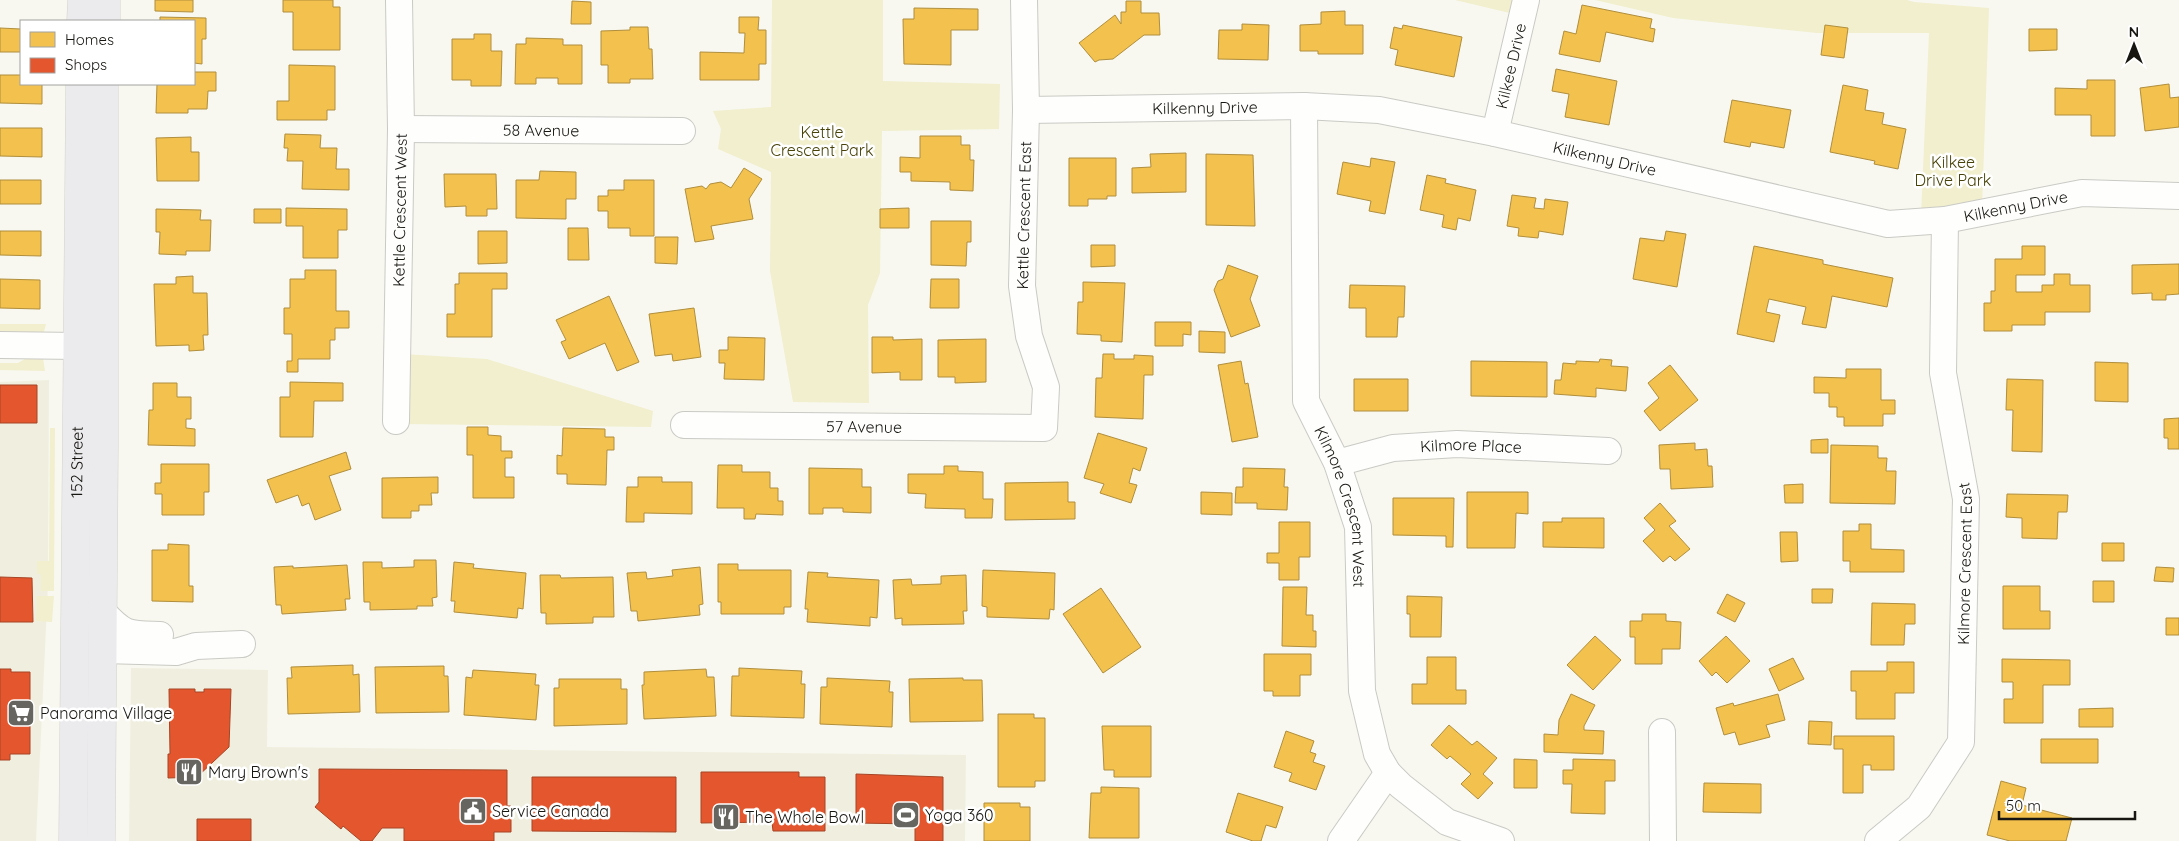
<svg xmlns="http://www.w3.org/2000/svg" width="2179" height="841" font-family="Quicksand,sans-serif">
  <rect width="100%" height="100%" fill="#f8f8f0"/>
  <path fill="#f0efdf" d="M49,380L48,586L36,841H0V382Z
    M131,668L268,670L267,747L966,755L965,841H129Z"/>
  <path fill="#f1efce" d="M772,0H883V81L1000,84L999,129L882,131L880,273L868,305L869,403L793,402L770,271L771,172L718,149L721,129L713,111L771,107Z
    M1455,0H1517L1514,14Z
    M1595,0H1907L1914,2L1989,8L1982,208L1921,215L1929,33H1817L1673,18Z
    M0,324H46L44,332H0Z
    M403,354L487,359L653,411L651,427L401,424Z
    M28,357L43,358L45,371L0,370V363H18Z
    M50,428H55L54,591H41V574H37V561H49Z
    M37,596H54L52,622L36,621Z"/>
  <path fill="#f2c14e" stroke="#b08e3c" d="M155,0H193V12L155,11Z
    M283,0H333V7H340V50H293V12H283Z
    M572,1L591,2V24H571Z
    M1126,1H1141V13H1159L1160,35H1144L1113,59L1099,60L1095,62L1079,43L1115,15L1121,24V12H1126Z
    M1582,5L1652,19L1650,28L1655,29L1653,42L1606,32L1600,62L1559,54L1564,31L1576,34Z
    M914,8L978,9V30H951V65L904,64L903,19H914Z
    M1345,11V25H1363V54H1318V51H1300V25L1321,24V12Z
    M160,17L206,18V39H202V64L194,63V21H160Z
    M739,17H759L758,30H766V64H759V80H700V52L744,53L745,33H739Z
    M1242,24L1269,25L1268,60L1218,59L1219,30H1242Z
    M1403,25L1462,37L1454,77L1395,65L1398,50L1390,48L1394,27L1402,29Z
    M1825,25L1848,28L1844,58L1821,55Z
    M630,27H648L649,49H652L653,79H630V83H608V65H601V31L630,30Z
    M0,28L21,29V52H0Z
    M2029,29H2057V50L2029,51Z
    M474,34H491V51H502L501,86H471V80H452V39H474Z
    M526,38L563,39V45H582V84H558V78H536V84H515L516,44H526Z
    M289,65L335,66V110H327V120H277V101H289Z
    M1556,69L1617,81L1609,125L1565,117L1569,94L1552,91Z
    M194,72H216V91H208L207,109H188V113H156L157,84H194Z
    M0,75H21V84H42V104L0,103Z
    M2087,80H2115V136H2091V115H2055V88L2087,89Z
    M2169,84L2170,98L2179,97V127L2145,131L2140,88Z
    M1843,85L1868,90L1865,110L1884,113L1882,124L1906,129L1898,169L1874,164L1875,161L1830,152Z
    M1732,100L1791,110L1784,148L1751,142L1750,147L1724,142Z
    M0,128H42V157L0,156Z
    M285,134L321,135L320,148H337L336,169H349V190L302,189L303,161H287L288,148H284Z
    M920,136H961V145H970V160H974L973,191L950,190V182L911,181V172H900V157L920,158Z
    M191,137V152H199V181H157L156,138Z
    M1186,153V192L1132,193V168L1151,167L1150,154Z
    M1206,154L1253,155L1255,226L1206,225Z
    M1069,158H1116V196H1107V199H1088V206H1069Z
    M1371,158L1395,162L1385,214L1369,211L1371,201L1337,194L1343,162L1370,167Z
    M744,168L762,179L749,199L753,219L711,226L714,239L695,242L685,189L702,186L706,189L710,184L721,182L731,188Z
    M540,171L576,172V199H566V219L516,218V180H539Z
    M444,174H496L497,209H487V216H466V206L445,207Z
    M1427,175L1446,179L1445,183L1476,190L1470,221L1458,218L1456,230L1442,227L1444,215L1420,210Z
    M0,180H41V204H0Z
    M624,180H654V236H630V228H608V211H598V196H608V190H624Z
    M1512,195L1536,198L1534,208L1544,209L1545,199L1568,202L1563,235L1539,231L1538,238L1518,236L1519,228L1507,226Z
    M286,208L347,209V230H338V258H303V226H286Z
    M909,208V228H880V209Z
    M156,209L201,210L200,220H211L210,251H186V255L159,254L160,232H156Z
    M254,209H281V223H254Z
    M931,221H971V242H967L966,266L931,265Z
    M568,228H588L589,260H568Z
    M0,231H41V256L0,255Z
    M478,231H507V263L478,264Z
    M1666,231L1686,234L1677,287L1633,279L1640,238L1664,241Z
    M655,237H678L677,264L655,263Z
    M1091,245H1115V266L1091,267Z
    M1754,246L1823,260V264L1893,278L1887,307L1832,296L1826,328L1802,324L1806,307L1769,299L1766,312L1780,315L1774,342L1737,334Z
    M2022,246H2045V275H2016V292H2042V285H2054V274H2070V285H2090V312H2045V325H2012V331H1984V303H1991V291H1995V259H2022Z
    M2179,264V294L2166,295V300H2152V293L2132,294V265Z
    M1228,265L1258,276L1250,299L1260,326L1231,337L1214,290L1218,281L1223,279Z
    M305,270H336V311H349V328H335V340H330V359H298V372H287V361H292V334H284V308H290V279H305Z
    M459,273H507V289H492V337H447V314H455V284H459Z
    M193,276V293H207L208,335H203L204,350L189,351V345L156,346L154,284H176V277Z
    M0,279L40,280V309L0,308Z
    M931,279H959V308H930Z
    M1083,282L1125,283L1122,342L1101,341V335L1077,334L1078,302H1083Z
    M1350,285L1405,286L1404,317H1398L1397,337H1366V308H1349Z
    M609,296L639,362L617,371L605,343L569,359L561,342L566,340L556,320Z
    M694,308L701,357L673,361L672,354L655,356L649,314Z
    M1155,322H1191V335L1183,334V346H1155Z
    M1199,331L1225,332V353L1199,352Z
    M728,337L765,338L764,380L724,379L725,363H719V350H728Z
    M872,337H893V340L922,339V380H900V372L872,373Z
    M986,339V382L955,383V377H938V340Z
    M1103,354H1114V359H1134V355L1153,356V375H1144L1143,419L1095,417L1096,378H1102Z
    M1600,359L1612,360L1611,366L1628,367L1626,391L1596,388V397L1554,394L1555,380H1561L1563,363L1576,364V361L1599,362Z
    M1241,361L1245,384L1248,383L1258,437L1232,442L1218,365Z
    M1471,361L1547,362V397L1471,396Z
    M2095,362L2128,363V402L2095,401Z
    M1670,365L1698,400L1660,431L1644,411L1659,398L1648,383Z
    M1846,369H1881V400H1895V414H1883V426H1844V417H1837V407H1829V393H1814V377L1846,378Z
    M1354,379H1408V411H1354Z
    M2007,379L2043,380L2042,452L2012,451L2013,410H2006Z
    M290,382L343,383V401H314L313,437H280V397H290Z
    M153,383H177V397H191V419H186V428L195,429V446L148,445L149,410H153Z
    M2179,418V449H2168V438H2164V419Z
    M467,427H488V435L501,436V451H512V458H505V477H514V498H473V455H467Z
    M563,428L605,429V437H614V450H607L606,485L567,484V474H557V455L562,456Z
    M1098,433L1147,448L1140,471L1133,468L1129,483L1137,485L1131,503L1100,493L1104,484L1084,478Z
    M1828,439V453H1811V440Z
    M1695,443V450L1707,449L1708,466H1712L1713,487L1671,489L1670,469H1660L1659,445Z
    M1831,445L1878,446V458H1887L1886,471H1896L1895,504L1830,503Z
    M346,452L351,469L329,476L341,510L315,520L309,503L302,506L298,495L276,503L267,480Z
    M161,464H209V492H204V515H162V494H155V483H161Z
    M718,465H742V472H770V488H778V501H783V515L756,514L755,519H744V508H717Z
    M944,466H958V471L983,472V499H993L992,518H965V509L925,508L926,494L908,493V474H944Z
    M809,468L862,469V487H871V513L843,512V508H823V514H809Z
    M1243,468L1285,469L1284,487H1288L1287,510L1257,509V503H1235L1236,487H1243Z
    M438,477V493H431L432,505H419V511H411V518H382V478Z
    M638,477H662V482H692V514L644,513V522H626L627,487H638Z
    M1068,482V502H1075V519L1005,520V483Z
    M1803,484V503H1785L1784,485Z
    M1201,492L1232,493V515L1201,514Z
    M1467,492H1528V514L1516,513L1515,548H1467Z
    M2007,494L2068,495L2067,512H2058L2057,539L2022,538V518L2006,517Z
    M1393,498H1454L1453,547H1446V536L1393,535Z
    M1660,503L1676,521L1669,526L1690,549L1675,561L1670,556L1663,562L1643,541L1655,530L1644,518Z
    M1562,518H1604V548L1543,547V522H1562Z
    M1279,522H1310V557H1299V580H1279V563H1267V553H1279Z
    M1859,524H1871V549L1904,550V572H1850V561H1843V531H1859Z
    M1780,532H1797L1798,561L1781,562Z
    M2102,543H2124V561H2102Z
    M168,544L189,545V586H193V602L152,601V550H168Z
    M414,560H436L437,597L432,598L433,606H417V609L370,610V602H364L363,562H382V568L414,567Z
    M454,562L474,564L473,568L526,573L523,609L518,608L517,618L454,612L455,601H451Z
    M718,564H738V570H791V607H784V614H721V602H718Z
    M347,565L350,599H345L346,610L282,614L281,605H276L274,567L293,566V568Z
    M700,567L703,604L699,605L700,615L638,621L637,611H631L627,573L646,572L647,579L673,576L672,570Z
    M2156,567L2174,568L2173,582L2154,581Z
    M983,570L1055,573L1054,610L1050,609L1049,619L987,617V607L982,606Z
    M808,572L828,573L827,577L879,580L877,618L870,617V626L807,622L808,609H805Z
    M540,575H560L561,578L613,577L614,617H593V623L546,624V613H541Z
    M966,575L967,611H963L964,624L902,625V618L895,619L893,580L911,579L912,585L941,584V576Z
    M2093,581H2114V602H2093Z
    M2003,586H2040V611H2050V629H2003Z
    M1283,587H1307L1306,615H1313V631H1316V647L1282,646Z
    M1101,588L1141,647L1103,673L1063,614Z
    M1812,589H1833L1832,603H1812Z
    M1727,594L1745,603L1735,622L1717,613Z
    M1407,596L1442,597L1441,637H1410V614H1407Z
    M1872,603L1915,604V624H1905L1904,645H1871Z
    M1642,614H1666V621L1681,622L1680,649H1662V664H1635V637H1630V621H1642Z
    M2166,618H2179V635H2166Z
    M1595,636L1621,660L1593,690L1567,665Z
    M1726,636L1750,661L1727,683L1716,672L1712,676L1699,661Z
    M1264,654H1311V675H1300V696H1273V691H1264Z
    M1427,657H1456V690H1466V704H1412V684H1427Z
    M1793,658L1804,679L1779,691L1769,669Z
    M2002,659L2070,660V685H2043V723H2004V699H2013V682H2002Z
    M1887,662H1914V693H1895V719H1856V691H1851V671H1887Z
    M353,665V675L359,674L360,712L288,714L287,678H292L291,667Z
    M444,666V676H448L449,712L376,713L375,667Z
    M739,668L802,671L801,684H805L804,718L731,716L732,676H739Z
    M706,669L707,677H714L716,716L644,719L642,685H644V672Z
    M473,670L536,674L535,685H539L536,720L464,715L466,677L472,678Z
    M827,678L890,681L889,692H893L892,727L820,724L821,687H827Z
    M963,678V680H982L983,721L910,722L909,679Z
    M559,679H621V689H627V724L554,726V688H559Z
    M1571,694L1595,705L1584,726V730L1604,731L1603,754L1544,752V734L1558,735L1559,720Z
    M1778,694L1785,720L1766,725L1770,737L1739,745L1735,732L1724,735L1716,708L1733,703L1734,706Z
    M2113,708V727H2079V709Z
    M998,714H1034V718H1045V781H1035V787H998Z
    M1809,721L1832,722L1831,745L1808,744Z
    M1449,725L1472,745L1477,741L1497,758L1483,774L1493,783L1478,799L1461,784L1471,774L1450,756L1447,759L1431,745Z
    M1102,726H1151V777H1114V770H1104Z
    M1286,731L1314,741L1310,752L1316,754L1313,762L1325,766L1316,790L1289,781L1292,773L1274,767Z
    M1834,736H1894V770H1871V765H1863V793H1843V749H1834Z
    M2041,739H2098V763H2041Z
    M1514,759L1537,760V788H1514Z
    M1573,759L1615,760V781H1605V814L1571,813L1572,784H1563V770H1573Z
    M2001,781L2026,788L2022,805L2072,818L2066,841H2010L1987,835Z
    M1704,783L1761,784V813L1703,812Z
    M1101,787L1139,788V838H1089L1091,793H1101Z
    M1238,793L1283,807L1276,828L1266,825L1261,841H1253L1226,832Z
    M984,803H1020V807H1030V841H984Z"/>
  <path fill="#e4572e" stroke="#a64425" d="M0,385H37V423H0Z
    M0,577L32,578L33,622H0Z
    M0,669H11V672H30V754H10V760H0Z
    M169,689H195V692H204V689H231L229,747L197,777L168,778V754H170Z
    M319,769L507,770V806H511V832H494V841H404V828H382L372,841H361L343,826L341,829L315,807L319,802Z
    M701,772H799V777H825V831H773L772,822L701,823Z
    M856,774L943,777V841H915V824L856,823Z
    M532,777H676V832L532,831Z
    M197,819H251V841H197Z"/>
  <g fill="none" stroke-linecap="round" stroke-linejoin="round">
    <g stroke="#cacac5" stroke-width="28">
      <g id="minor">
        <path id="s1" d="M1304,106L1306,401L1337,463L1358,527L1362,691L1377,754L1388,773L1401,786L1447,822L1501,841"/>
        <path id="s2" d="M1026,110L1304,106L1379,110L1495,133L1888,224L1945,220L2082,193L2179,196"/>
        <path id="s3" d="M401,129L682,131"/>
        <path id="s4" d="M1495,133L1526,0"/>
        <path d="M0,345L77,346"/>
        <path id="s5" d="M396,421L401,129L399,0"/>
        <path id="s6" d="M684,425L1044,428L1046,387L1029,336L1022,286L1026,110L1024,0"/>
        <path id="s7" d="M1337,463L1393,448L1457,444L1608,451"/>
        <path d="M103,612C125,636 129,634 160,635"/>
        <path d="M103,650L176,652L196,646L242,644"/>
        <path d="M1662,732L1663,841"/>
        <path d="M1341,841L1388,773"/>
        <path id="s8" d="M1878,841L1919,807L1961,742L1966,499L1943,373L1945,220"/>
      </g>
    </g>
    <g stroke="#d3d3ce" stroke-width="29">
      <g id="major">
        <path d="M81,21L82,0"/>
        <path d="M106,21V0"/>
        <path id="s9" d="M73,841L80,84"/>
        <path d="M101,841L104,447V84"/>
      </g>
    </g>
    <use href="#minor" stroke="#fefefd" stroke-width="26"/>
    <use href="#major" stroke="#ebeaed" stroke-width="28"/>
  </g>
  <defs>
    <g id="supermarket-square" transform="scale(1.4375)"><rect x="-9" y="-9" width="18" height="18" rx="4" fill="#66655f" stroke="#fff"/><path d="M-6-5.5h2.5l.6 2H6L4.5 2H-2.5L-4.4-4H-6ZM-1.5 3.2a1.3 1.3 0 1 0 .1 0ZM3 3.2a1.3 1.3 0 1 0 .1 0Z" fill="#fff"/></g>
    <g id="restaurant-square" transform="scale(1.4375)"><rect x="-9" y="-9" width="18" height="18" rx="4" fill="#66655f" stroke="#fff"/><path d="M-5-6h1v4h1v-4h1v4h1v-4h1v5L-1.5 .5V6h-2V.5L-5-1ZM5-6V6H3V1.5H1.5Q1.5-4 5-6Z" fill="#fff"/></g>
    <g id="civic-square" transform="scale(1.4375)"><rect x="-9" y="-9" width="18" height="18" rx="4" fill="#66655f" stroke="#fff"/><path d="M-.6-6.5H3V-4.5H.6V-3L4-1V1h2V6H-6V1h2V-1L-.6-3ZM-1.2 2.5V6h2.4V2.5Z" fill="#fff"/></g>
    <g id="stadium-square" transform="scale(1.4375)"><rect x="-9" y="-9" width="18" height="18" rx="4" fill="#66655f" stroke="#fff"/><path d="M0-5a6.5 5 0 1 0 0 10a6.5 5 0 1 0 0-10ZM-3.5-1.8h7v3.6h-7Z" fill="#fff"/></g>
  </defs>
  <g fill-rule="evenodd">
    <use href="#supermarket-square" x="21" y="713"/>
    <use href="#restaurant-square" x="189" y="772"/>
    <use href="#civic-square" x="473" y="811"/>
    <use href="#stadium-square" x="906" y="815"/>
    <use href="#restaurant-square" x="726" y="817"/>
  </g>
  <g text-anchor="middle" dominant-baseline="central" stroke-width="5" stroke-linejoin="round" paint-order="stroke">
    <g font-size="16" fill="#171611" stroke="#fff">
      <text stroke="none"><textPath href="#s4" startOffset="69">Kilkee Drive</textPath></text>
      <text stroke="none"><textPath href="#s2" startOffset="179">Kilkenny Drive</textPath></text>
      <text stroke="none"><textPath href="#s3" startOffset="140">58 Avenue</textPath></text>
      <text stroke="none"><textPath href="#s2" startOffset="584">Kilkenny Drive</textPath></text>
      <text stroke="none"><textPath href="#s2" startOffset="1004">Kilkenny Drive</textPath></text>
      <text stroke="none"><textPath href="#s5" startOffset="211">Kettle Crescent West</textPath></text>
      <text stroke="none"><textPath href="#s6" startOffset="576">Kettle Crescent East</textPath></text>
      <text stroke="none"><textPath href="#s6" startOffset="180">57 Avenue</textPath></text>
      <text stroke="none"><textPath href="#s7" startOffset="136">Kilmore Place</textPath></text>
      <text stroke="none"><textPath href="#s9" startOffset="379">152 Street</textPath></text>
      <text stroke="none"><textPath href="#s1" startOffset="408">Kilmore Crescent West</textPath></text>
      <text stroke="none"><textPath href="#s8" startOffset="309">Kilmore Crescent East</textPath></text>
    </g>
    <g font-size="16" fill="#474207" stroke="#fff">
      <text x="822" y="132">Kettle<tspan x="822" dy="18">Crescent Park</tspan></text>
      <text x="1953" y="162">Kilkee<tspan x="1953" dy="18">Drive Park</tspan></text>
    </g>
    <g font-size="16" fill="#171611" stroke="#fff" text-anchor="start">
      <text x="40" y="713">Panorama Village</text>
      <text x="208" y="772">Mary Brown's</text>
      <text x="492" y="811">Service Canada</text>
      <text x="925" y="815">Yoga 360</text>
      <text x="745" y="817">The Whole Bowl</text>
    </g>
  </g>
  <rect x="20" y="20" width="175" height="65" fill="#ffffff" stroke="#a2a2a0"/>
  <rect x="30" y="32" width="25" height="15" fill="#f2c14e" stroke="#a2a2a0"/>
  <text x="65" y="45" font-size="15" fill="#171611">Homes</text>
  <rect x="30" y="58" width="25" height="15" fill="#e4572e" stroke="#a2a2a0"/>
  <text x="65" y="70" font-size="15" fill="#171611">Shops</text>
  <g transform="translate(2134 45)" stroke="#ffffff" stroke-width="4" paint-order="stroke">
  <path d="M0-4L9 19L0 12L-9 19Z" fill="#171611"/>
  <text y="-8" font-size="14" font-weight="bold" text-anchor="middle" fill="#171611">N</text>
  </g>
  <path d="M1999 811v8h136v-8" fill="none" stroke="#171611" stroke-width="2.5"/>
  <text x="2006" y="811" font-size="15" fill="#171611" stroke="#ffffff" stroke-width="4" paint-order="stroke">50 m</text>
</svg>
